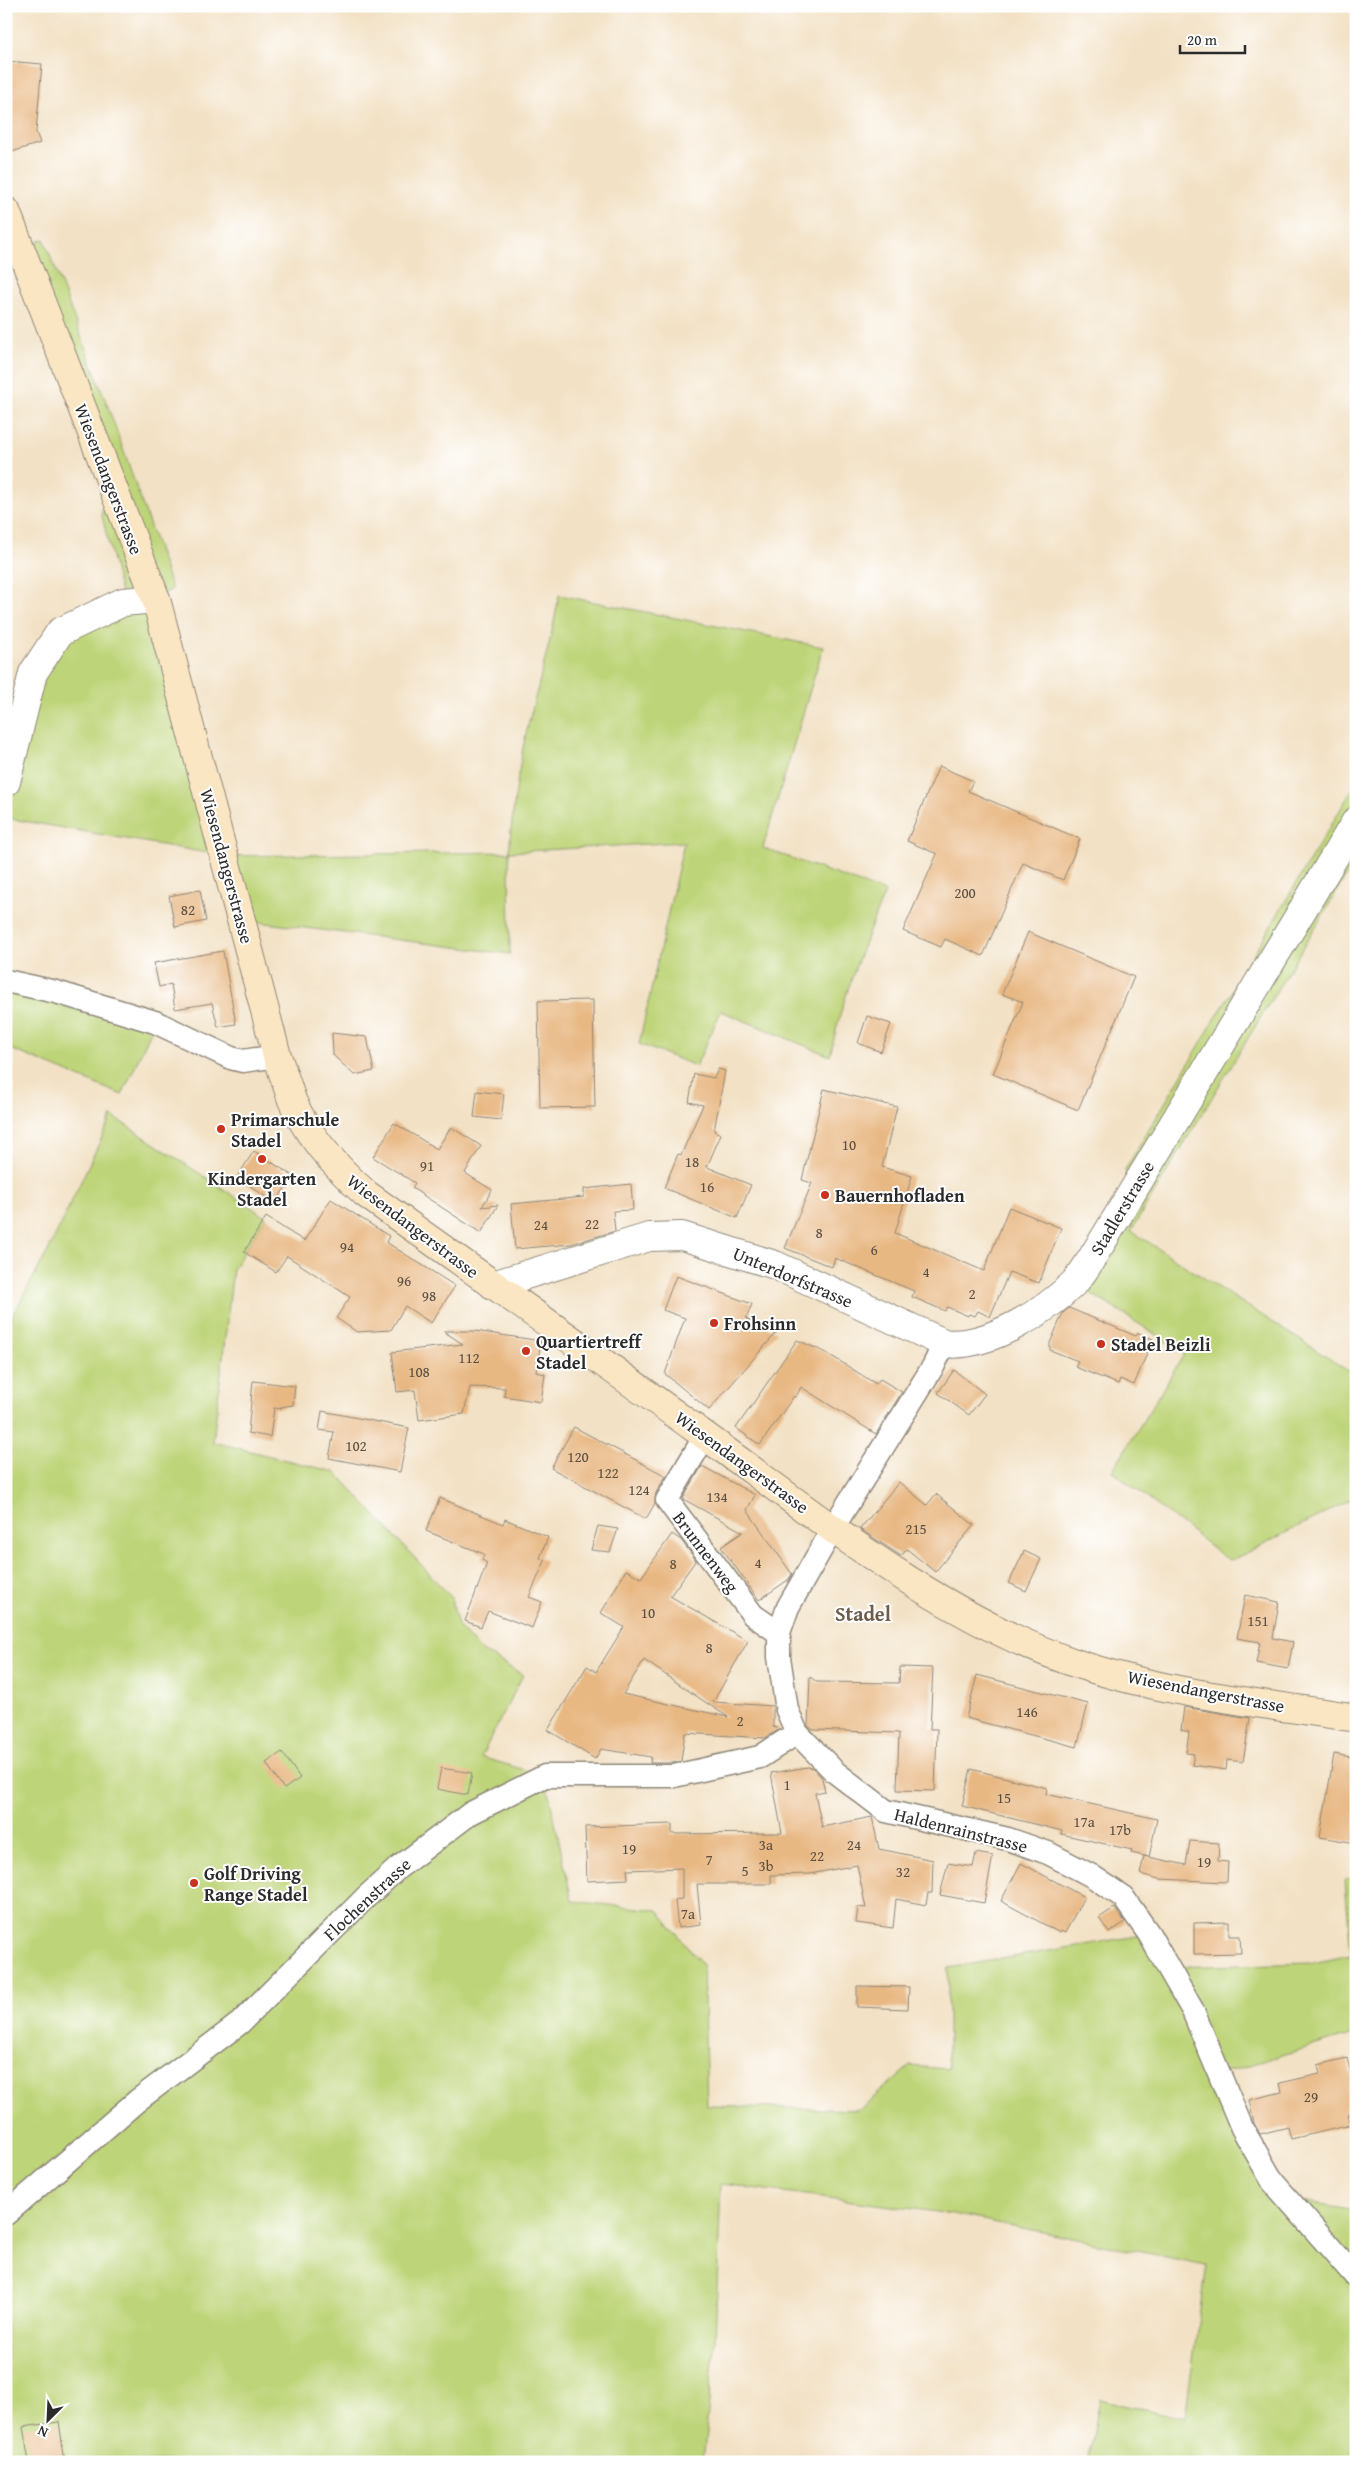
<svg xmlns="http://www.w3.org/2000/svg" width="1362" height="2468" font-family="'Gentium Book Plus',serif">
  <rect width="100%" height="100%" fill="#fff"/>
  <filter id="ink" filterUnits="userSpaceOnUse"><feTurbulence type="fractalNoise" baseFrequency=".02" numOctaves="2"/><feDisplacementMap in="SourceGraphic" scale="10" xChannelSelector="R" yChannelSelector="G"/><feConvolveMatrix kernelMatrix="1 2 1 2 8 2 1 2 1" color-interpolation-filters="sRGB"/></filter>
  <filter id="wash" filterUnits="userSpaceOnUse"><feTurbulence type="fractalNoise" baseFrequency=".0096" numOctaves="4" result="noise"/><feDisplacementMap in="SourceGraphic" scale="20" xChannelSelector="R" yChannelSelector="G"/><feGaussianBlur stdDeviation="1.12" result="paint"/><feColorMatrix in="noise" values="0 0 0 0 0 0 0 0 0 0 0 0 0 0 0 0 0 1.4 0 .05"/><feComposite in="paint" operator="in"/></filter>
  <g filter="url(#wash)">
    <rect width="100%" height="100%" fill="#f2e1c4"/>
    <path fill="#bed478" stroke="#748052" d="M44,239L111,415L172,589L156,599L225,856L509,852C512,816 517,779 524,743C535,693 551,645 559,595L823,647L763,848L885,892C863,946 842,998 830,1056L721,1011L696,1066L639,1044L684,842L509,852L510,954L242,920L225,856L6,818V782L60,632L123,602L101,512L118,504L23,248Z
      M1356,783V860L1131,1231L1356,1376V1497L1230,1561L1112,1471L1185,1353L1074,1283L1131,1195L1125,1170Z
      M6,981L155,1022L122,1095L6,1047Z
      M112,1116L266,1217L233,1269L213,1442L335,1472L451,1597L458,1626L479,1649L523,1675L481,1757L545,1776L572,1901L658,1910L703,1966L707,2106L859,2110L910,2066L948,2069V1968L1149,1934L1170,1967L1313,1963L1351,1955L1345,1880L1356,1877V2033L1219,2074L1290,2199L1356,2210V2462H1088L1100,2399L1185,2418L1206,2265L953,2214L721,2184L715,2340L703,2462H6V1327L48,1251Z"/>
    <g id="blocks">
      <path fill="#e8b883" fill-rule="evenodd" d="M6,61L42,64L36,132L40,143L12,152L6,135Z
        M939,766L973,781L968,791L1080,839L1063,880L1023,863L983,956L945,939L941,947L903,931L937,854L907,841Z
        M200,890L206,921L175,927L169,896Z
        M1028,932L1134,977L1078,1110L993,1074L1023,1002L1002,994Z
        M223,951L236,1024L218,1027L212,1003L175,1009L171,984L159,987L154,963Z
        M593,1000L595,1107L540,1108L538,1001Z
        M867,1016L891,1024L881,1052L858,1043Z
        M332,1033L367,1037L374,1071L354,1075L333,1055Z
        M718,1069L725,1071L714,1131L721,1134L707,1167L751,1185L737,1218L664,1188L678,1154L681,1155L703,1105L689,1102L694,1074L714,1078Z
        M824,1089L897,1107L882,1167L912,1176L895,1233L984,1271L1009,1207L1061,1228L1039,1283L1009,1272L990,1317L978,1311L975,1316L969,1314L968,1316L947,1307L945,1311L912,1297L914,1291L835,1258L832,1267L785,1248L812,1183L802,1180Z
        M477,1091L504,1094L501,1120L474,1117Z
        M394,1123L437,1149L451,1127L481,1146L465,1173L492,1190L482,1207L498,1205L481,1233L412,1188L415,1183L373,1157Z
        M254,1151L293,1176L275,1203L237,1177Z
        M631,1184L633,1210L613,1211L615,1231L571,1244L515,1249L511,1204L584,1197V1189Z
        M331,1199L389,1236L386,1242L455,1286L431,1323L405,1306L391,1330L357,1332L336,1318L350,1297L287,1256L276,1272L244,1252L266,1217L304,1241Z
        M676,1276L752,1304L746,1319L777,1332L709,1410L665,1374L685,1318L663,1310Z
        M1069,1308L1136,1336L1138,1333L1153,1339L1134,1385L1120,1379L1118,1384L1075,1367L1078,1361L1050,1350V1343L1063,1313Z
        M443,1331H475L541,1341L536,1372L545,1374L541,1402L504,1396L505,1388L470,1387L464,1414L419,1420L415,1390L397,1392L392,1352L463,1344Z
        M797,1340L825,1352L876,1384L880,1379L902,1392L876,1434L801,1387L796,1397L794,1396L760,1445L736,1428Z
        M954,1370L985,1394L969,1415L938,1393Z
        M253,1381L295,1386L293,1405L281,1407V1409L274,1408L270,1437L248,1433Z
        M322,1411L409,1428L400,1472L329,1458L334,1432L319,1430Z
        M574,1427L666,1476L656,1493L655,1503L646,1519L551,1468Z
        M702,1466L755,1495L747,1510L792,1574L788,1580L759,1600L721,1547L743,1532L683,1499Z
        M899,1482L927,1505L936,1494L974,1525L935,1572L907,1549L901,1556L860,1529Z
        M440,1498L503,1524L505,1519L548,1537L540,1558L545,1561L529,1597L542,1602L532,1628L488,1611L481,1627L465,1621L487,1563L482,1560L484,1554L426,1531Z
        M598,1526L618,1529L610,1552L591,1550Z
        M672,1534L681,1540L696,1560L670,1596L748,1641L713,1702L773,1706V1727L780,1729L765,1738L685,1733L681,1761L673,1763H650L651,1757L601,1749L595,1759L548,1730L587,1666L596,1672L624,1627L601,1613L626,1570L641,1578ZM644,1660L705,1702L728,1717L623,1694Z
        M1024,1551L1041,1559L1026,1591L1009,1583Z
        M1245,1595L1279,1602L1273,1638L1293,1642L1288,1669L1256,1663L1260,1642L1237,1638Z
        M900,1667L933,1668L930,1729H937L935,1791L897,1790L899,1733L813,1730L808,1726L810,1677L817,1682L899,1683Z
        M977,1675L1088,1704L1077,1747L966,1718Z
        M1184,1707L1250,1718L1243,1762L1227,1760L1226,1770L1192,1765L1194,1754L1186,1753L1189,1732L1181,1730Z
        M282,1752L300,1778L284,1789L266,1763Z
        M1334,1754L1356,1758V1843L1320,1837Z
        M808,1767L813,1768L822,1778L825,1791L815,1793L822,1827L872,1817L879,1849L933,1860L932,1893H928L926,1905L896,1899L893,1928L856,1923L858,1907L866,1908L857,1865L810,1874L771,1875V1884H697L701,1925L678,1928L675,1900L682,1899V1868L627,1870L628,1879L587,1881L585,1827L672,1824V1834L782,1833L771,1773Z
        M441,1768L472,1773L468,1795L437,1789Z
        M971,1769L1047,1788L1046,1794L1157,1819L1149,1857L1131,1853L1132,1850L1061,1834L1062,1831L962,1806Z
        M1190,1841L1219,1843L1218,1861L1228,1862L1227,1882L1159,1879L1140,1874L1144,1856L1186,1865Z
        M976,1853L993,1856L984,1903L940,1895L948,1863L973,1867Z
        M1021,1863L1084,1897L1065,1933L1061,1931L1060,1933L1001,1901Z
        M1114,1908L1125,1922L1109,1933L1099,1918Z
        M1229,1922V1936H1240L1241,1953L1194,1954V1923Z
        M857,1986L909,1987L908,2009L857,2007Z
        M1347,2058L1352,2077L1356,2076V2112L1348,2114L1351,2125L1291,2139L1288,2127L1260,2134L1254,2123L1249,2100L1282,2092L1280,2083L1320,2074L1318,2065Z
        M59,2422L65,2462H29L23,2427Z"/>
    </g>
  </g>
  <g filter="url(#ink)">
    <use href="#blocks" fill-opacity="0" stroke="#8e8678" stroke-width="1"/>
    <g fill="none" stroke-linecap="round" stroke-linejoin="round">
      <g stroke="#8e8678" stroke-width="25">
        <path id="minor" d="M6,981L56,992L155,1022L231,1058L243,1061L277,1056
          M944,1343L934,1365L839,1518L788,1607L779,1633V1657L787,1710L797,1733L835,1772L886,1811L1008,1839L1048,1853L1092,1876L1123,1897L1149,1934L1193,2011L1242,2128L1273,2182L1356,2277
          M705,1436L667,1500L753,1615L779,1633
          M6,2214L138,2100L240,2023L365,1898L398,1868L471,1813L545,1776H674L760,1757L797,1733"/>
      </g>
      <g stroke="#8e8678" stroke-width="30">
        <path id="tertiary" d="M6,782L33,673L60,632L123,602L156,599
          M493,1285L649,1237L682,1236L775,1265L944,1343C985,1349 1045,1312 1074,1283C1085,1272 1093,1255 1102,1242L1356,821"/>
      </g>
      <g stroke="#8e8678" stroke-width="30">
        <path id="secondary" d="M6,211L156,599L277,1056C282,1070 287,1085 292,1100C307,1136 337,1168 366,1194C476,1273 587,1350 697,1430C814,1514 938,1616 1075,1663C1165,1694 1263,1703 1356,1718"/>
      </g>
      <use href="#minor" stroke="#fff" stroke-width="22"/>
      <use href="#tertiary" stroke="#fff" stroke-width="28"/>
      <use href="#secondary" stroke="#fbe6c4" stroke-width="28"/>
    </g>
  </g>
  <g fill="#c8321e" stroke="#fff" stroke-width="2">
    <circle cx="221" cy="1129" r="5"/>
    <circle cx="262" cy="1159" r="5"/>
    <circle cx="825" cy="1195" r="5"/>
    <circle cx="714" cy="1323" r="5"/>
    <circle cx="1101" cy="1344" r="5"/>
    <circle cx="526" cy="1351" r="5"/>
    <circle cx="194" cy="1883" r="5"/>
  </g>
  <g text-anchor="middle" dominant-baseline="central" stroke-width="4" stroke-linejoin="round" paint-order="stroke">
    <g font-size="15" fill="#5a4e41">
      <text x="965" y="892">200</text>
      <text x="188" y="909">82</text>
      <text x="849" y="1144">10</text>
      <text x="692" y="1161">18</text>
      <text x="427" y="1165">91</text>
      <text x="707" y="1186">16</text>
      <text x="592" y="1223">22</text>
      <text x="541" y="1224">24</text>
      <text x="819" y="1232">8</text>
      <text x="347" y="1246">94</text>
      <text x="874" y="1249">6</text>
      <text x="926" y="1271">4</text>
      <text x="404" y="1280">96</text>
      <text x="972" y="1293">2</text>
      <text x="429" y="1295">98</text>
      <text x="469" y="1357">112</text>
      <text x="419" y="1371">108</text>
      <text x="356" y="1445">102</text>
      <text x="578" y="1456">120</text>
      <text x="608" y="1472">122</text>
      <text x="639" y="1489">124</text>
      <text x="717" y="1496">134</text>
      <text x="916" y="1528">215</text>
      <text x="758" y="1562">4</text>
      <text x="673" y="1563">8</text>
      <text x="648" y="1612">10</text>
      <text x="1258" y="1620">151</text>
      <text x="709" y="1647">8</text>
      <text x="1027" y="1711">146</text>
      <text x="740" y="1720">2</text>
      <text x="787" y="1784">1</text>
      <text x="1004" y="1797">15</text>
      <text x="1084" y="1821">17a</text>
      <text x="1120" y="1829">17b</text>
      <text x="766" y="1844">3a</text>
      <text x="854" y="1844">24</text>
      <text x="629" y="1848">19</text>
      <text x="817" y="1855">22</text>
      <text x="709" y="1859">7</text>
      <text x="1204" y="1861">19</text>
      <text x="766" y="1865">3b</text>
      <text x="745" y="1870">5</text>
      <text x="903" y="1871">32</text>
      <text x="688" y="1913">7a</text>
      <text x="1311" y="2096">29</text>
    </g>
    <g font-size="18" fill="#2b2b2b" stroke="#fff">
      <text transform="translate(109 479) rotate(69)">Wiesendangerstrasse</text>
      <text transform="translate(227 866) rotate(75)">Wiesendangerstrasse</text>
      <text transform="translate(1122 1208) rotate(-59)">Stadlerstrasse</text>
      <text transform="translate(413 1226) rotate(37)">Wiesendangerstrasse</text>
      <text transform="translate(793 1277) rotate(23)">Unterdorfstrasse</text>
      <text transform="translate(742 1462) rotate(36)">Wiesendangerstrasse</text>
      <text transform="translate(706 1552) rotate(53)">Brunnenweg</text>
      <text transform="translate(1206 1691) rotate(11)">Wiesendangerstrasse</text>
      <text transform="translate(961 1830) rotate(14)">Haldenrainstrasse</text>
      <text transform="translate(367 1899) rotate(-43)">Flochenstrasse</text>
    </g>
    <g font-size="18" font-weight="bold" fill="#2b2b2b" stroke="#fff" text-anchor="start">
      <text x="231" y="1119">Primarschule<tspan x="231" dy="21">Stadel</tspan></text>
      <text x="262" y="1178" text-anchor="middle">Kindergarten<tspan x="262" dy="21">Stadel</tspan></text>
      <text x="835" y="1195">Bauernhofladen</text>
      <text x="724" y="1323">Frohsinn</text>
      <text x="536" y="1341">Quartiertreff<tspan x="536" dy="21">Stadel</tspan></text>
      <text x="1111" y="1344">Stadel Beizli</text>
      <text x="204" y="1873">Golf Driving<tspan x="204" dy="21">Range Stadel</tspan></text>
    </g>
    <g font-size="20" font-weight="bold" fill="#6d5c4a" stroke="#fff">
      <text x="863" y="1613">Stadel</text>
    </g>
  </g>
  <rect width="1362" height="2468" fill="none" stroke="#fff" stroke-width="25"/>
  <g transform="translate(48 2420) rotate(204)" stroke="#ffffff" stroke-width="4" paint-order="stroke">
  <path d="M0-4L9 19L0 12L-9 19Z" fill="#2b2b2b"/>
  <text y="-8" font-size="14" font-weight="bold" text-anchor="middle" fill="#2b2b2b">N</text>
  </g>
  <path d="M1180 45v8h65v-8" fill="none" stroke="#2b2b2b" stroke-width="2.5"/>
  <text x="1187" y="45" font-size="15" fill="#2b2b2b" stroke="#ffffff" stroke-width="4" paint-order="stroke">20 m</text>
</svg>
